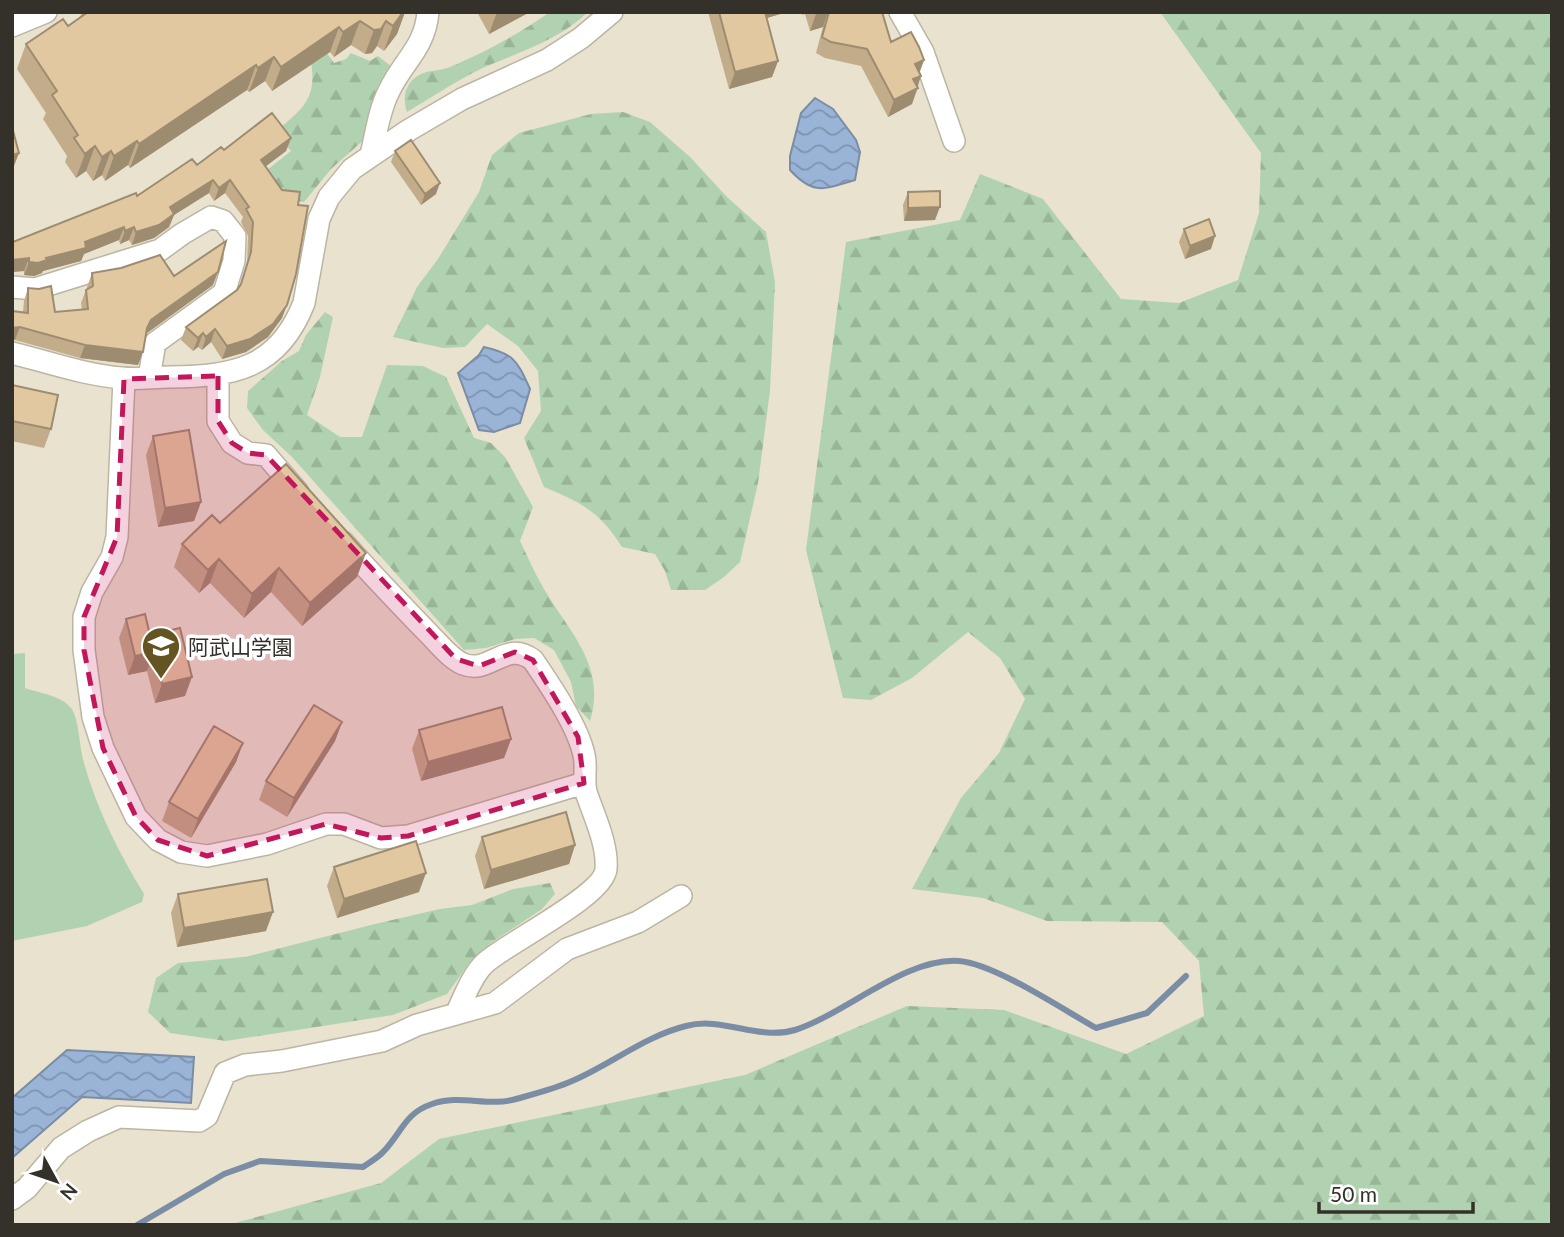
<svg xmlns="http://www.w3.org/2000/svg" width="1564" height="1237" font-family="Lato,'Noto Sans JP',sans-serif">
  <defs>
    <pattern id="forest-firs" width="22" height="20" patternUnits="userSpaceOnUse" patternTransform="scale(1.75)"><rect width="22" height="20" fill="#b1d2b0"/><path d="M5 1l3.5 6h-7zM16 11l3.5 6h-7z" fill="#99b598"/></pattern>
    <pattern id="water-waves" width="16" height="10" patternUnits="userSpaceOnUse" patternTransform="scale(1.75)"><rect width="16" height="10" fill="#9ab4d8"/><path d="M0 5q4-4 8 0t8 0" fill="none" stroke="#7e93af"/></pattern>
  </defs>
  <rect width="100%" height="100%" fill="#e9e2cf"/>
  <path fill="url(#forest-firs)" d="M550,12H588C561,38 526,50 492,64C463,76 434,96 407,112C402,98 405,83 419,75C427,70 441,71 450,67C485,52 519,34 550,12Z
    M1160,12H1552V1225H228L381,1183L439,1139L745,1075L907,1006L1004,1010L1126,1054L1204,1016L1199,961L1162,922L1047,921L983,898L912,889L961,798L999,753L1025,699L1000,658L968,632L912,678L871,700L843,698L806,550L846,242L960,220L980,174L1043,199L1121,299L1179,303L1238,280L1259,213L1261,153Z
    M318,41L334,63L346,59L351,53L370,61L378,56L392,67L366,138L331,169L304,202L278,197L262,174L291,151L274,132C307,107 319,95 309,52Z
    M623,112L650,122L690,157L727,197L766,232L775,282L770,391L758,483L740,562L724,577L705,590H671L665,571L655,554L622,547C599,511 582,503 544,487L524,438L541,411L538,371L518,346L487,324L465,347L443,348L393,337L417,287L438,259L479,192L492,155L519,133L591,114Z
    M325,312L333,317L320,377L307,415L340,437H362L387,365L423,366L446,377L474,438L491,443L505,457L533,507L520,541C528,557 535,574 544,589C569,632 607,666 590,721L576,706L571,682L554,650L534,638L515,639L486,648L464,650L292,457L263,430L247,408L248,391L282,361L299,351L306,335Z
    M550,883L555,894L542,909L491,943L470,962L447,994L393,1015L226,1041L170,1033L148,1012L156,978L178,963L245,957L375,924L440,909L472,905L513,889Z"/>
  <path fill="#b1d2b0" d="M25,653V688C39,693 65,696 73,711C80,726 79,747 84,763C97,810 119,853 144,894L142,902L87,926L12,941V654Z"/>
  <path fill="url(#water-waves)" stroke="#7b8da4" stroke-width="2" d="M815,98L833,109L856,140L860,152L855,180C824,189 814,196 790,170V156L801,113Z
    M484,347C515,354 517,361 530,389L520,423L494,432L479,430L458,373L479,355Z
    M67,1050L194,1057L191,1103L82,1097L12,1158V1098Z"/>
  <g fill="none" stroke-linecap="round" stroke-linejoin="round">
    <path stroke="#7b8da4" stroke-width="6" d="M137,1225L224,1174L260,1161L363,1167C370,1162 379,1157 384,1151C402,1132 405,1113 432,1104C459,1094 489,1107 516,1099C534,1094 554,1089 572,1081C610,1065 645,1036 686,1026C723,1016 758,1041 795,1030C845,1014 906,957 959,961C995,964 1062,1009 1096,1028L1147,1013L1186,976"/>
    <g stroke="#bbb5a3" stroke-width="24">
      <path id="minor" d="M900,12L923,52L954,141
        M12,26L46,12
        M371,155C376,134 379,110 389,91C403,61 425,48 428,12
        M12,287L35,289L160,250L182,234L211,217L223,221L235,236L234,261L224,293L155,343L149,377
        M12,353C48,362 85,375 122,378C137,380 154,377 170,377C234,376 278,369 304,303L319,219L329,197L352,169L409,130L462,99L547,60L581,38L612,12
        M218,376V421L232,443L248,453L266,455L298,492
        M124,379L117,537L112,557L92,592L84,617V650L93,717L103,748L136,817L158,840L181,852L207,856L267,844L326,824H344L381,838L408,836L584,783
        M343,542C371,574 401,605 431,636C440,645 451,659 463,664C490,675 505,639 533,660C550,685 578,726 584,755C587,767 583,779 586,792C594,816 608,844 606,869C604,896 508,942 485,963C472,975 464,998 456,1014
        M12,1199L27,1188L61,1148L88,1131L119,1117L199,1121L207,1116L225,1073L245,1065L282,1061L382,1041L417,1025L495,1003L567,949L638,922L681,896"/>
    </g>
    <use href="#minor" stroke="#fff" stroke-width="21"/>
  </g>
  <path fill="#c2ac8a" d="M82,12H405L397,34L384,51L377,46L372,53L365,54L351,45L334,57L330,52L272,91L265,81L249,92L247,90L130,168L128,165L105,181L102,175L93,181L86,171L76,178L65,162L67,156L43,119L46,113L17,69L26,44L68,26L80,18Z
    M477,12H530L489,34Z
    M708,12H787L766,18L778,61L772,77L729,89Z
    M802,12H882L891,42L924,60L919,72L918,88L912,104L888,117L861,66L825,58L816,53L823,27L810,31L805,14L802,15Z
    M291,138L286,151L266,166L282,318L268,337L246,352L222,359L211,342L202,350L198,347L193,351L181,340L186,327L237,290L240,286L247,265L248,236L241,222L243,217L225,193L214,201L209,193L174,215L169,227L154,238L132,245L129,240L120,244L119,240L84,254L81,261L43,271L42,273L34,276L24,275V271L12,272V240L13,242L137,196L224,150Z
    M395,151L436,194L421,205L391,162Z
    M908,192L935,220L904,221L903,205Z
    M1184,229L1211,249L1185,259L1179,242Z
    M92,273L174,276L213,285L147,333L138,365L80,358L15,340L23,312L24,301L28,288L55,312L82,310L81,303L86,290L87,289V287Z
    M12,385L51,429L44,448L12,441Z
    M153,436L201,502L194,521L158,527L146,455Z
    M220,523L357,577L302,626L271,592L244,618L210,583L199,593L174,567L182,544Z
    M126,619L150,635L185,696L155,703L147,671L128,675L119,638Z
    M342,722L335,741L287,817L259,800L266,781Z
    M419,730L511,739L504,758L421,781L412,749Z
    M243,743L236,762L191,838L162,821L169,802Z
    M482,837L575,845L569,864L484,889L475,856Z
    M334,867L419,892L337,918L327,886Z
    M178,894L266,931L177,947L171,913Z"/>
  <path fill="#9e8c71" d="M403,12H405L397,34L384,51L393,26Z
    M497,12H530L489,34Z
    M760,12H787L757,21Z
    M823,12H828L823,27L810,31L816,14Z
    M360,21L351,45L334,57L343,32Z
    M386,21L377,46L372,53L365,54L374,30Z
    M339,27L330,52L272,91L281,67Z
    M274,57L265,81L249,92L258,68Z
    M924,60L918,77L915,64Z
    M778,61L772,77L729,89L735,72Z
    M256,65L247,90L130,168L139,144Z
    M921,76L912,104L888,117L894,100L913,79Z
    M291,138L286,151L257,173L261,160Z
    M137,141L128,165L105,181L114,156Z
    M95,146L86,171L76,178L85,154Z
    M111,151L102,175L93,181L102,157Z
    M19,153L14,166L12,167V155Z
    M213,180L209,193L174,215L169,227L154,238L132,245L136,232L170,207Z
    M230,180L225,193L214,201L219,188Z
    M440,183L436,194L421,205L425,194Z
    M940,207L935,220L904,221L908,208Z
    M124,227L119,240L84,254L81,261L43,271L42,273L34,276L24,275L29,262L46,258Z
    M134,227L129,240L120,244L125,231Z
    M1215,236L1211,249L1185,259L1190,246Z
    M29,258L24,271L12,272V260Z
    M218,272L213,285L147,333L142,341L147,328L151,320Z
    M287,305L282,318L268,337L246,352L222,359L227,346Z
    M20,327L15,340H12V328Z
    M215,329L211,342L202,350L206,337Z
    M203,333L198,347L193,351L198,338Z
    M85,345L143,352L138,365L80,358Z
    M201,502L194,521L158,527L165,508Z
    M366,553L357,577L302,626L310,603Z
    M219,559L210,583L199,593L208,570Z
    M279,568L271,592L244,618L252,594Z
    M154,652L147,671L128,675L135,656Z
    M192,677L185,696L155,703L162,684Z
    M342,722L335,741L287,817L294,798Z
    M511,739L504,758L421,781L428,762Z
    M243,743L236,762L191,838L198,819Z
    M575,845L569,864L484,889L491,870Z
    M426,873L419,892L337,918L344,899Z
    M273,912L266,931L177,947L184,928Z"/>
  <path fill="#e1c8a1" stroke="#9e8c71" stroke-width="2" d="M88,12H403L393,26L386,21L381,29L374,30L360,21L343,32L339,27L281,67L274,57L258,68L256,65L139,144L137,141L114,156L111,151L102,157L95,146L85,154L74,138L78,135L52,95L57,91L26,44L63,19L68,26Z
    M719,12H765L778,61L735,72Z
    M829,12H882L891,42L911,32L919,47L924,60L915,64L921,76L913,79L918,88L894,100L867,49L831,42L822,37Z
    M272,113L291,138L261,160L282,190L300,192L298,205L308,206L296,274L287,305L273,324L250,339L227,346L215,329L206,337L203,333L198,338L186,327L237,290L241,284L251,252L253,222L246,209L249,207L230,180L219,188L213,180L170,207L174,214L159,225L136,232L134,227L125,231L124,227L85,242L86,248L46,258L47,260L38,263L29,262V258L12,260V240L13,242L136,193L137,196L192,159L197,165L221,147L224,150Z
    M12,127L19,153L12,155Z
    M411,140L440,183L425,194L395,151Z
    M940,191V207L908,208V192Z
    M1209,219L1215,236L1190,246L1184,229Z
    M226,241L218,272L151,320L147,328L143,352L85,345L20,327L12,328V311L28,313V288L39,289L51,286L55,312L88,309L86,290L93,286L92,273L121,268L160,255L174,276Z
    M12,385L58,395L51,429L12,421Z
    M189,430L201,502L165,508L153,436Z
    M286,464L366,553L310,603L279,568L252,594L219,559L208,570L182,544L212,515L220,523Z
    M145,614L150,635L180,628L192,677L162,684L154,652L135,656L126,619Z
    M314,705L342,722L294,798L266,781Z
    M502,707L511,739L428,762L419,730Z
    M214,726L243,743L198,819L169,802Z
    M566,812L575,845L491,870L482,837Z
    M416,841L426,873L344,899L334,867Z
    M267,879L273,912L184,928L178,894Z"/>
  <path fill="#c2185b" fill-opacity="0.2" stroke="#c2185b" stroke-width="5" stroke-dasharray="14 9" stroke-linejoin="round" d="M218,376V421L232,443L248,453L266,455L456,659L479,666L515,652L533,660L578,737L584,783L408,836L381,838L326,824L207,856L158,840L136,817L103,748L84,650V617L117,537L124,379Z"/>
  <defs>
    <g id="school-pin" transform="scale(2.0125)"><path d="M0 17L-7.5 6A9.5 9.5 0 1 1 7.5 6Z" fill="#645421" stroke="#fff"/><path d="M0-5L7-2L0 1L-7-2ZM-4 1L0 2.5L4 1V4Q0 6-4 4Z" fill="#fff"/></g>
  </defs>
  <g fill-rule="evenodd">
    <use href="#school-pin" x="161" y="646"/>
  </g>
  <g text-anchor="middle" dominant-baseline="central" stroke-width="7" stroke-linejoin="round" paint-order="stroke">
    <g font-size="21" fill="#34312a" stroke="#fff" text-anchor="start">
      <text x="188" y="646">阿武山学園</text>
    </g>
  </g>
  <rect width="1564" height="1237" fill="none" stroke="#34312a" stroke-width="28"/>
  <g transform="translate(56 1181) rotate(130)" stroke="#ffffff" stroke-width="5" paint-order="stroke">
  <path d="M0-5L12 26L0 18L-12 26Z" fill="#34312a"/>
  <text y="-10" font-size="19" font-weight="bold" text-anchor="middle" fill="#34312a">N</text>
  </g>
  <path d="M1319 1202v10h154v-10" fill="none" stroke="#34312a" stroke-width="3.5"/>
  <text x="1330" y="1202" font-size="21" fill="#34312a" stroke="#ffffff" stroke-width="5" paint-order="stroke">50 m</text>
</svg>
